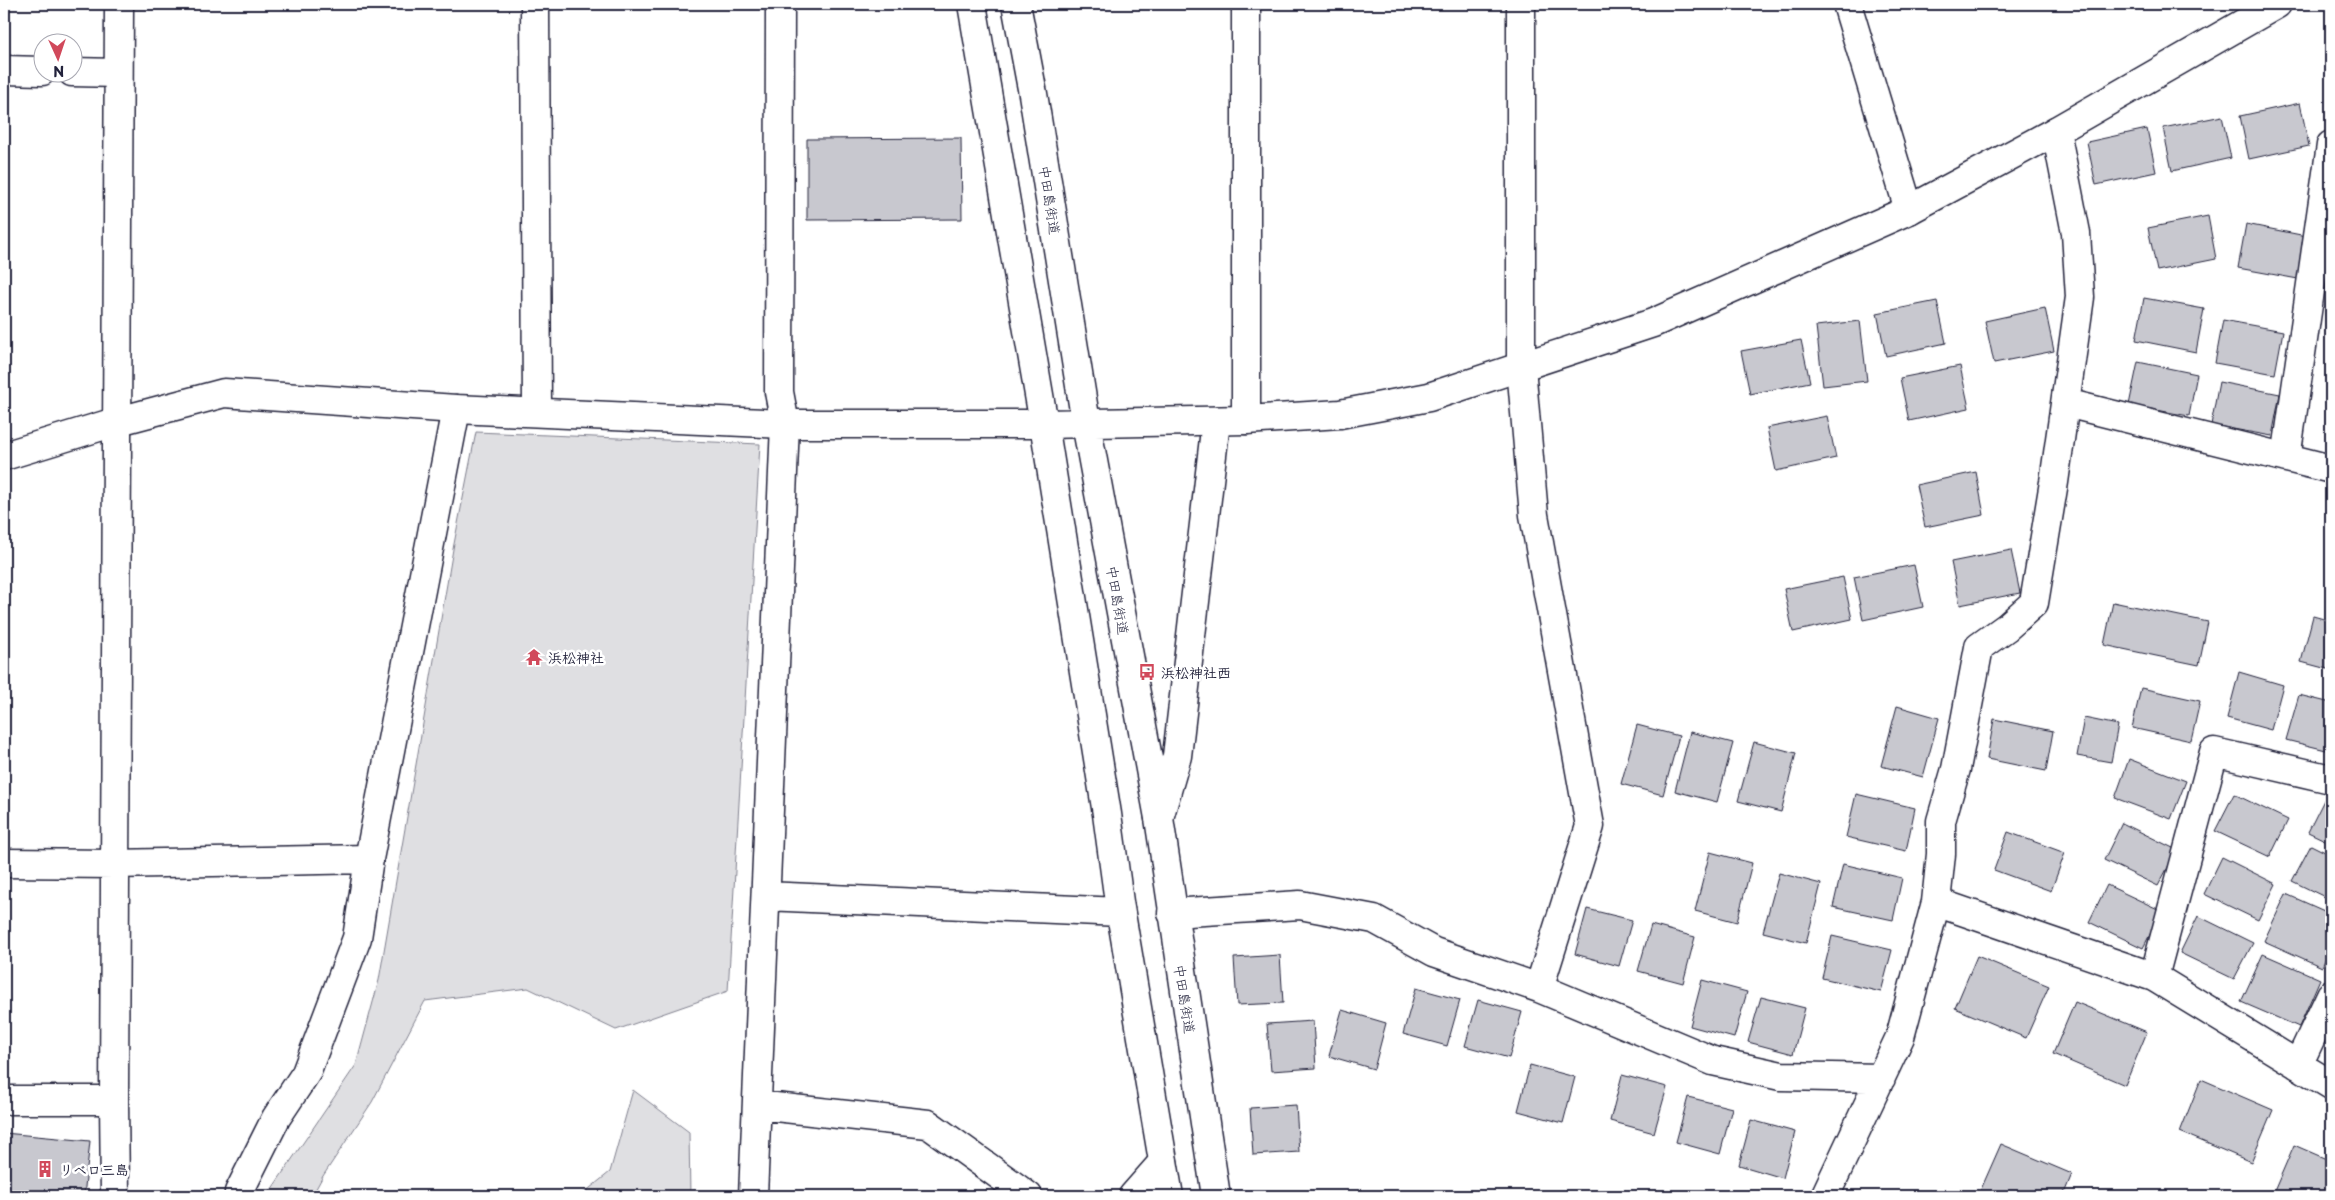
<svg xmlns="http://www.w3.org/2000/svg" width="2335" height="1200" font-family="'Playpen Sans','Klee One',sans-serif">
  <rect width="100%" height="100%" fill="#fff"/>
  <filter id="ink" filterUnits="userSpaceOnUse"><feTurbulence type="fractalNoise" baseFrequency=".02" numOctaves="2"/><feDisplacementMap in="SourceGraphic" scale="10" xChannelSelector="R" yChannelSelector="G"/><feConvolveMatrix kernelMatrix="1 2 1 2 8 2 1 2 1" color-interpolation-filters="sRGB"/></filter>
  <g filter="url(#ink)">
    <path fill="#dfdfe2" stroke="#80808e" d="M476,432L760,444L728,991L616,1030L528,988L425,1001L372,1102L323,1176L312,1196H267L356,1065L379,980L453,549Z
      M633,1090L689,1132L690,1196H580L610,1172Z"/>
    <path fill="#c8c8cf" stroke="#22223b" d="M2300,103L2309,146L2249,159L2240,116Z
      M2222,116L2231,158L2172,171L2163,128Z
      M2147,129L2156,172L2096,185L2087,142Z
      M961,138L962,219L807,220V139Z
      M2208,216L2216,259L2157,271L2148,228Z
      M2246,224L2306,236L2298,279L2238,268Z
      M2144,298L2204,309L2196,352L2136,340Z
      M1937,301L1946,343L1886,356L1877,313Z
      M2045,308L2054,351L1994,363L1985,321Z
      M2223,320L2283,331L2275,374L2215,363Z
      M1860,321L1867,381L1823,386L1816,326Z
      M1801,340L1810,382L1750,394L1741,351Z
      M2138,362L2197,374L2189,416L2129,405Z
      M1960,366L1969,408L1909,421L1900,378Z
      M2219,382L2280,394L2272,436L2211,425Z
      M1827,416L1836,458L1776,471L1767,428Z
      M1976,472L1984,515L1925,527L1916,485Z
      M2011,550L2020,593L1960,605L1951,562Z
      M1914,565L1923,607L1863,620L1854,577Z
      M1843,577L1852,619L1793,632L1784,589Z
      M2113,602L2208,622L2199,665L2104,645Z
      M2313,616L2331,621V670L2301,662Z
      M2239,672L2283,685L2271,730L2227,718Z
      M2141,688L2200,701L2191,741L2132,728Z
      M2299,695L2331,703L2330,751L2286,740Z
      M1897,706L1939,718L1923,777L1881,766Z
      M2084,718L2118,725L2111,762L2077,756Z
      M1994,719L2053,731L2046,771L1987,759Z
      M1637,725L1679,736L1663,795L1621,784Z
      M1690,732L1733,743L1717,802L1675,791Z
      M1754,742L1796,753L1781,812L1738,801Z
      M2129,759L2186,781L2171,819L2115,798Z
      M1856,794L1915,808L1906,851L1846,837Z
      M2234,794L2288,820L2270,857L2215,831Z
      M2326,796L2331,798V843L2308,832Z
      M2122,823L2177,850L2158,886L2104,860Z
      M2008,832L2065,853L2051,891L1994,870Z
      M2311,845L2331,855V900L2292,881Z
      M1710,852L1752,863L1737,922L1695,911Z
      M2222,857L2276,884L2258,920L2204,894Z
      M1843,864L1902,878L1893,920L1833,907Z
      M1779,873L1821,884L1806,943L1763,932Z
      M2107,885L2162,911L2143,948L2089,922Z
      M2286,894L2331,914V945L2322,967L2264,941Z
      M1587,909L1632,920L1619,966L1575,954Z
      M2198,916L2253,943L2234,979L2180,953Z
      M1651,925L1695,937L1683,983L1638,971Z
      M1832,936L1892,950L1881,992L1822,978Z
      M2263,954L2320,979L2299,1027L2241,1002Z
      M1280,955L1283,1003L1237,1005L1234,958Z
      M1977,956L2049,986L2026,1038L1955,1008Z
      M1702,980L1747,992L1734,1038L1690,1026Z
      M1416,988L1460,1000L1447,1046L1403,1034Z
      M1761,997L1805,1008L1793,1054L1748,1042Z
      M1478,1000L1522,1012L1509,1058L1465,1046Z
      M2075,1002L2147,1032L2125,1085L2053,1054Z
      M1342,1010L1386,1023L1374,1069L1329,1056Z
      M1313,1021L1316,1068L1271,1071L1267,1024Z
      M1530,1065L1575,1077L1563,1123L1518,1111Z
      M1622,1075L1667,1087L1654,1133L1610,1121Z
      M2201,1079L2273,1110L2251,1162L2180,1132Z
      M1688,1097L1732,1108L1720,1154L1676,1142Z
      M1296,1105L1299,1152L1253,1155L1250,1108Z
      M1751,1120L1795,1132L1783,1178L1739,1165Z
      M4,1133L90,1141L84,1196H4Z
      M2001,1144L2072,1174L2063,1196H1978Z
      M2294,1145L2331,1161V1196H2272Z"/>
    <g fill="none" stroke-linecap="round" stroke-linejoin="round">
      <g stroke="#22223b" stroke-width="31">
        <path id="street" d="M535,4L537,411
          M1246,4V420
          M1521,4V367L1534,515L1590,826L1539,988
          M1847,4L1909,210
          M4,70L42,71
          M72,72L118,73
          M2066,403L2331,469
          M2286,458L2331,145
          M1159,818L1177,756L1216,421
          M4,863L114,864L369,859
          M766,896L1120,912
          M1936,902L2154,977L2331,1085
          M1172,913L1300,905L1374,919L1434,952L1539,988L1713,1061L1781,1076L1881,1078
          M2154,977L2214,752L2331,779
          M2298,1065L2331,995
          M4,1100H114
          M757,1105L928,1124L1028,1196
          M239,1192L276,1118L306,1073L357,938L369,859L456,409
          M115,1196L114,1100L119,4
          M753,1196L785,424L779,392L780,4
          M1133,1196L1163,1162
          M1825,1196L1900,1037L1936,902L1941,854V821L1956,769L1979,647L2007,627L2034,603L2054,482L2080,297L2076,233L2056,131"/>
      </g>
      <g stroke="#22223b" stroke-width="31">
        <path id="secondary" d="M972,4L1044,424L1107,814L1119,902L1169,1196
          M1016,4L1033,94L1086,423L1159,818L1216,1196
          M4,456L115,422L224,393L456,409L785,424H1044L1246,420L1340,414L1429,397L1653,323L1909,210L2056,131L2277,4"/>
      </g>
      <use href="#street" stroke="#fff" stroke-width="28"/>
      <use href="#secondary" stroke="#fff" stroke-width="28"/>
    </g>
  </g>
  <defs>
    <g id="temple-bare" transform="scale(1.35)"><path d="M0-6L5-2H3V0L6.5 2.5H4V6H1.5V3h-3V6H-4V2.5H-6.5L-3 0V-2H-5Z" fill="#d1495b" stroke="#fff" stroke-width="2.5" paint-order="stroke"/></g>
    <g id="bus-bare" transform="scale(1.35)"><path d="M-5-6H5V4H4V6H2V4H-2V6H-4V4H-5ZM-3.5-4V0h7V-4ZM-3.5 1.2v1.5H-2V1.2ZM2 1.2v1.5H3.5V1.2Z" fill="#d1495b" stroke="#fff" stroke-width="2.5" paint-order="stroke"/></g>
    <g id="building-bare" transform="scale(1.35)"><path d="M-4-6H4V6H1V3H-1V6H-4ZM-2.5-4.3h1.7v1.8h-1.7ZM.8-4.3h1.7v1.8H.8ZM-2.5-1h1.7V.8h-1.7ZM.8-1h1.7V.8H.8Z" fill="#d1495b" stroke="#fff" stroke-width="2.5" paint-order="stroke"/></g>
  </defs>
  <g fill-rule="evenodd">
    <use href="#temple-bare" x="534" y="657"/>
    <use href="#bus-bare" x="1147" y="672"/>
    <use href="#building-bare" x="45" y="1169"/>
  </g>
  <g text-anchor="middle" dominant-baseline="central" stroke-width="5" stroke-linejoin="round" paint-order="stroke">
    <g font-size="14" fill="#22223b" stroke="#fff">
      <text transform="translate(1050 200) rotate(81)">中田島街道</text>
      <text transform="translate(1118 600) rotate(80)">中田島街道</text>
      <text transform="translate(1185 999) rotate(81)">中田島街道</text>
    </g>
    <g font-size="14" font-weight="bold" fill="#22223b" stroke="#fff" text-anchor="start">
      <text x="548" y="657">浜松神社</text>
      <text x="1161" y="672">浜松神社西</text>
      <text x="59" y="1169">リベロ三島</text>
    </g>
  </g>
  <rect width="2335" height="1200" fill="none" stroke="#fff" stroke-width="20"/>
  <rect x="10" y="10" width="2315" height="1180" fill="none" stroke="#22223b" stroke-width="2" filter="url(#ink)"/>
  <g transform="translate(58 58) rotate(177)"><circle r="24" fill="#ffffff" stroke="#a7a7b1"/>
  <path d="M0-4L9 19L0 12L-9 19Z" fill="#d1495b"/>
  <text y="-8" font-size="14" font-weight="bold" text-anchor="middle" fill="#22223b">N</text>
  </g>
</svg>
